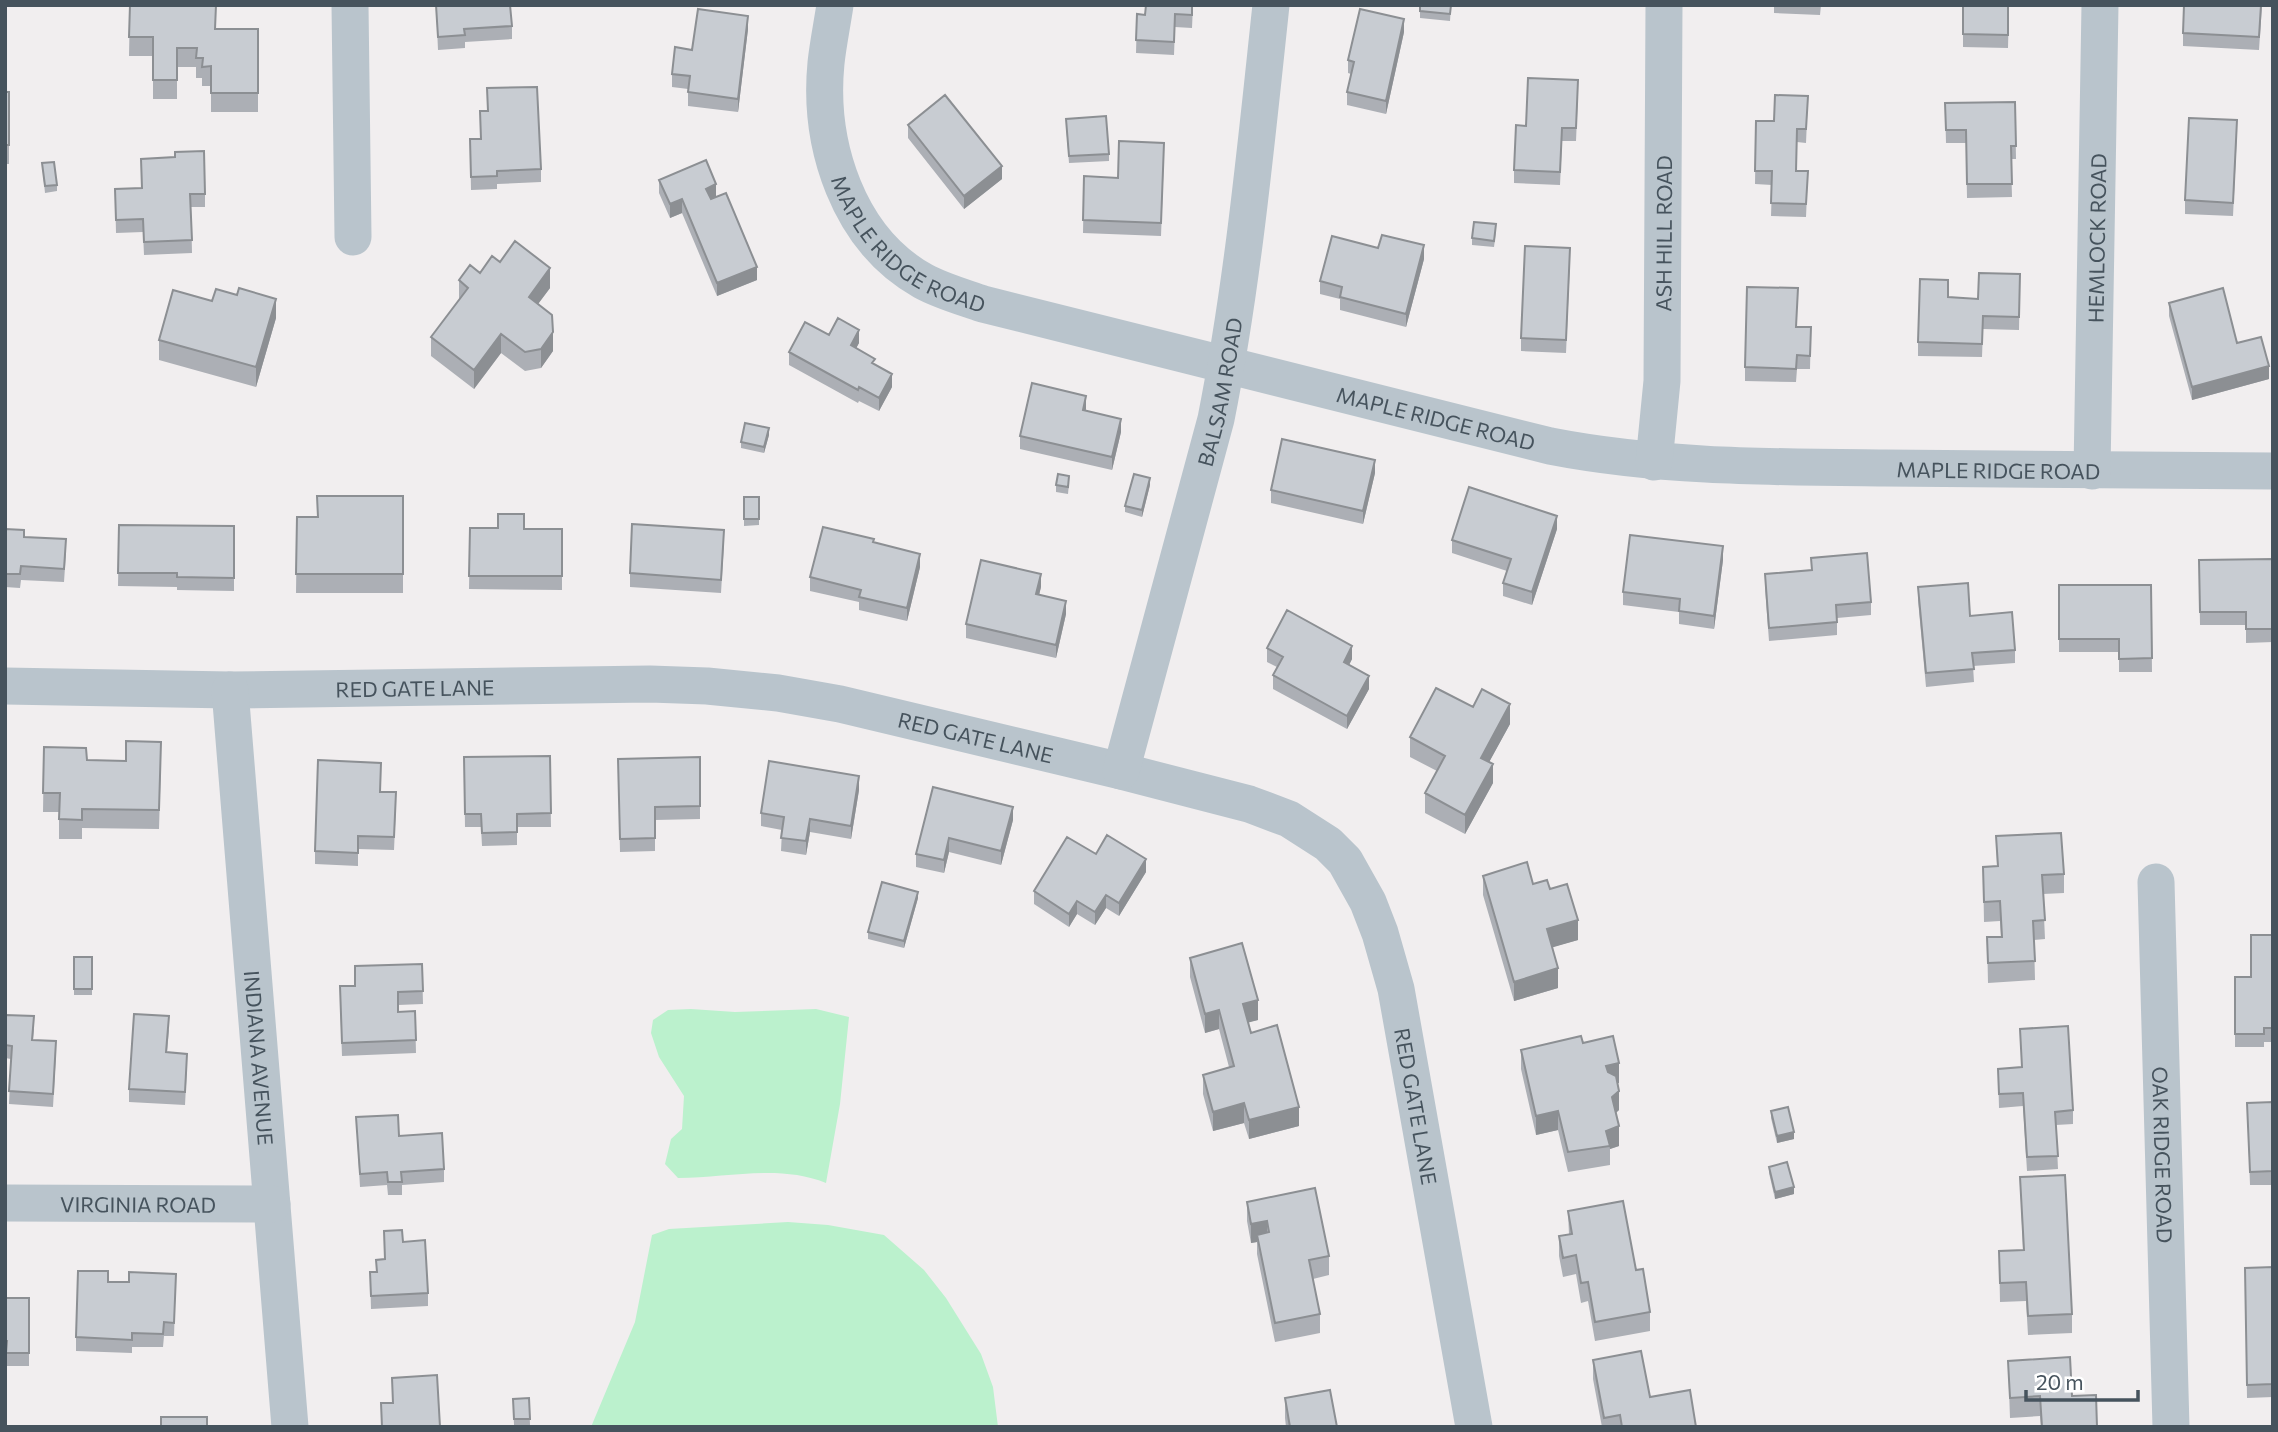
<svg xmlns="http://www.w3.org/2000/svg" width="2278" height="1432" font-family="Commissioner,sans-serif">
  <rect width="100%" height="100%" fill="#f1eeef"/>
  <path fill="#bbf1cd" d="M691,1009L735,1012L816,1009L849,1017L840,1104L826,1183C779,1164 728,1178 678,1178L665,1164L671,1139L682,1129L684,1096L659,1057L651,1033L653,1020L668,1010Z
    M788,1222L828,1225L884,1235L924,1270L946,1298L981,1354L993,1387L998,1427H591L635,1322L652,1235L669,1229Z"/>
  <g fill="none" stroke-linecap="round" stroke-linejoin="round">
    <g stroke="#b9c4cc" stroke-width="37">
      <path d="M350,5L353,237"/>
      <path id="s1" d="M835,5C832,25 828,44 826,63C818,145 848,239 923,281C941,291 963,297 983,304L1550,446C1658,467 1768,467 1879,468C2010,470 2141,471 2273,471"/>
      <path id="s2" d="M1654,462L1662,381L1664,5"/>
      <path id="s3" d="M2092,471L2100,5"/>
      <path id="s4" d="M5,686L230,690L650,684L707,686L778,693L840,704L1121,771L1249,804L1289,819L1328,844L1345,861L1368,902L1380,933L1396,989L1474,1427"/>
      <path id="s5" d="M230,690L290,1427"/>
      <path id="s6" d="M1121,771L1216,419C1243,283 1256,144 1271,5"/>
      <path id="s7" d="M2156,882L2171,1427"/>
      <path id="s8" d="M5,1203L272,1204"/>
    </g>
  </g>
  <path fill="#acafb5" d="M130,5L216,29H258V112H211V86H202V78H196V67H177V99H153V56H129Z
    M436,5L512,26V39L465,42V48L438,50Z
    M1146,5H1193L1192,28L1175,27L1174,55L1136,53L1137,14L1145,15Z
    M1420,5H1451L1450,21L1420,18Z
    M1774,5H1821L1820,15L1774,13Z
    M1963,5H2009L2008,48L1963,47Z
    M2262,5L2259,50L2183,46V33Z
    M748,29L738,112L688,106V89L672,87V74L692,50Z
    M1404,32L1386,114L1347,105V92L1351,74L1348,73V60Z
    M5,92H9V164H5Z
    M1578,94L1576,141H1562L1560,185L1514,183V170L1526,126Z
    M1808,96L1806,143L1797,142L1796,171H1808L1806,217L1771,216L1772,185L1755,184L1756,121H1774Z
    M2015,102L2016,159H2011L2012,197L1967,198L1966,143H1946L1945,103Z
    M480,111L541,169V182L497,184V189L471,190L470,139H480Z
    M908,125L1002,179L964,209L908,138Z
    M1066,125L1109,154V161L1069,163Z
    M2237,133L2233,216L2185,214V200Z
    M1164,156L1161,236L1083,233L1084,176L1118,178Z
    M42,163L57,185V191L45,193Z
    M659,180L716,197L757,280L717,296L682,213L670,218L659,193Z
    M115,189L205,194V207H191L192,253L144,255L143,232L116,233Z
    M1496,231L1494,247L1472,245V238Z
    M1424,259L1406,327L1340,310V299L1320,294V281Z
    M500,262L550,288L538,304L553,351L541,368L525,371L501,353L474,389L431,356V337L459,300V280L480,273Z
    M1570,262L1566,353L1521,351V338Z
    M2020,274L2019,330L1983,329L1982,357L1918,356V342L1978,299Z
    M237,295L276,318L256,387L159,360V340L212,301Z
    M2169,303L2237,343L2269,379L2192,400L2169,316Z
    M1797,327H1811L1810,369H1797L1796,382L1745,381V367Z
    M829,335L859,343L856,348L875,365L892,387L879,411L859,401L858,403L789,365V352Z
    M1086,410L1121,432L1112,470L1020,449V436Z
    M769,435L764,453L741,448V442Z
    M1375,473L1363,524L1271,503V490Z
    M1069,483L1068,494L1056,492V485Z
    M1150,485L1142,517L1125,512V506Z
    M403,496V593H296L297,517H317Z
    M744,497H759V525L744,526Z
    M119,525L234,526V591L177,590V587L118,586Z
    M470,528L562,529V590L469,589Z
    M5,529L66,552L64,582L21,580L20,588L5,587Z
    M1557,529L1532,605L1503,596V583L1507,571L1452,553V540Z
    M874,542L920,567L907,621L859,610V602L810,591V577Z
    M724,543L721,593L630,587V573Z
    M1811,558L1871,602V615L1837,618V635L1769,641L1765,587V574L1811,570Z
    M2273,559V642L2246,643V625H2200L2199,560Z
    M1723,560L1714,629L1679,624V612L1623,605V592Z
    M2059,585H2151L2152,672H2119V652H2059Z
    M1041,587L1039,595L1066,614L1056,658L966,638V624Z
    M1918,587L1970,616L2015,650V663L1973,666L1974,682L1926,687L1918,600Z
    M1267,648L1352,659L1349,665L1369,689L1347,729L1273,689V675L1277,667L1267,662Z
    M1473,707L1510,724L1489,762L1493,783L1465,834L1425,813V793L1437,771L1410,757V737Z
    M44,747L87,760L161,761L159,829L82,828V839H59V812H43Z
    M550,756L551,827H517V845L482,846L481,827H465L464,757Z
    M700,757V819L655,820V851L620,852L618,759Z
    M933,787L1013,820L1001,865L949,852L944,873L916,867V854Z
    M859,790L851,839L810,832L806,855L781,851L782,830L761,826V813Z
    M380,792L396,805L394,850L358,849V866L315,864V851Z
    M1996,836L2064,874V893L2043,894L2045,939L2034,940L2035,980L1988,983L1987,937H2001L2000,921L1984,922L1983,867L1997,866Z
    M1096,854L1146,872L1119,916L1106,908L1095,925L1077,914L1069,927L1034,904V891Z
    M1483,876L1533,884L1550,889L1578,940L1552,947L1558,988L1514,1001L1483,895Z
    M918,898L904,948L868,939V932Z
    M2273,935V1042H2264V1047H2235V977H2251Z
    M74,957H92V995H74Z
    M1190,958L1258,1020L1248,1022L1251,1033L1299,1126L1249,1139L1244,1123L1213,1131L1203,1094V1075L1229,1067L1219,1029L1205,1033L1190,977Z
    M422,964L423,1004L398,1005V1012L415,1011L416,1053L342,1056L340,999L355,986Z
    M5,1015L34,1029L33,1040L56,1054L53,1107L9,1104L11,1059L5,1058Z
    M169,1029L167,1053L187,1067L185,1105L129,1102V1089Z
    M2020,1029L2073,1110V1124L2056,1125L2058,1169L2027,1171L2023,1106L1999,1108L1998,1069L2022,1067Z
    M1583,1043L1619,1083H1618L1619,1110L1616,1113L1619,1146L1610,1149V1165L1568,1172L1558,1130L1536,1135L1521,1069V1050Z
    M2273,1102V1185H2250L2247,1103Z
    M1771,1111L1794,1139L1777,1143L1771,1118Z
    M356,1117L399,1136L444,1169V1182L402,1185V1195H388L387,1185L360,1187Z
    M1769,1167L1794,1194L1775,1199L1769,1173Z
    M2020,1177L2072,1314V1333L2028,1335L2026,1301L2000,1302L1999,1251L2023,1250Z
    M1247,1202L1329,1256V1275L1313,1279L1320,1314V1333L1275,1342L1257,1254V1242L1251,1243L1247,1221Z
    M1568,1211L1636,1270L1650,1312V1331L1595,1341L1588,1301L1581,1303L1576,1274L1563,1277L1559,1256V1236L1569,1235Z
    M384,1231L403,1242L428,1293V1306L371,1309L370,1272H376V1260L385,1259Z
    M2273,1267V1397L2247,1398L2245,1268Z
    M176,1274L174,1336H164L163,1347H132V1353L76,1351V1337L108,1282H129Z
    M5,1298H29V1366H6V1354H5Z
    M1593,1360L1650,1397L1696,1427H1602L1593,1379Z
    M2008,1361L2072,1396L2097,1427H2041L2040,1416L2010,1418Z
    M529,1398L530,1425H514L513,1399Z
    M1285,1398L1337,1427H1286L1285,1418Z"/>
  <path fill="#8c8f93" d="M748,16V29L738,112V99Z
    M1404,19V32L1386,114V101Z
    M1002,166V179L964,209V196Z
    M716,184V197L706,202V189Z
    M682,199V213L670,218V204Z
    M1424,245V259L1406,327V314Z
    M757,267V280L717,296V283Z
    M550,268V288L529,316V297Z
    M276,299V318L256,387V367Z
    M859,330V343L851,358V345Z
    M553,332V351L541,368V349Z
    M501,334V353L474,389V370Z
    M2269,366V379L2192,400V387Z
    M892,374V387L879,411V398Z
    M1086,396V409L1083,423V410Z
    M1121,419V432L1112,470V457Z
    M769,428V435L764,453V447Z
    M1375,460V473L1363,524V511Z
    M1150,478V485L1142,517V510Z
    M1557,516V529L1532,605V592Z
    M1723,546V560L1714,629V616Z
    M920,554V567L907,621V608Z
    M1041,574V587L1036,607V594Z
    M1066,601V614L1056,658V645Z
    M1352,646V659L1344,675V662Z
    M1369,676V689L1347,729V716Z
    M1510,704V724L1481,777V758Z
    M1493,764V783L1465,834V815Z
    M859,776V790L851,839V826Z
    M1013,807V820L1001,865V851Z
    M810,819V832L806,855V841Z
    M949,838V852L944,873V860Z
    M1146,859V872L1119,916V903Z
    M918,892V898L904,948V941Z
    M1106,895V908L1095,925V912Z
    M1077,901V914L1069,927V914Z
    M1578,920V940L1547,949V929Z
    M1558,968V988L1514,1001V982Z
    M1258,1000V1020L1243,1024V1004Z
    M1219,1010V1029L1205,1033V1014Z
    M1619,1063V1083L1606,1086V1066Z
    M1619,1091V1110L1612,1116V1097Z
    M1244,1103V1123L1213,1131V1112Z
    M1299,1107V1126L1249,1139V1120Z
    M1558,1111V1130L1536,1135V1116Z
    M1619,1126V1146L1610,1149L1606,1131Z
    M1794,1132V1139L1777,1143V1136Z
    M1794,1187V1194L1775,1199V1192Z
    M1267,1221V1240L1257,1235V1242L1251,1243V1224Z"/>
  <path fill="#c8ccd2" stroke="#8c8f93" stroke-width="2" d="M130,5H216L215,29H258V93H211V66L202,67L203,58H196L197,48H177V80H153V37H129Z
    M436,5H510L512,26L464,29L465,35L438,37Z
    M1146,5H1192V15L1175,14L1174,42L1136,40L1137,14L1145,15Z
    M1420,5H1451L1450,14L1420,11Z
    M1963,5H2008V35L1963,34Z
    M2184,5H2261L2259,37L2183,33Z
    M698,9L748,16L738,99L688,92L690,76L672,74L675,47L692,50Z
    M1360,9L1404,19L1386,101L1347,92L1354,62L1348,60Z
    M1528,78L1578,80L1576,128H1562L1560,172L1514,170L1516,125L1526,126Z
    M537,87L541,169L497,171V176L471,177L470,139H481L480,111H488L487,88Z
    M5,92H9V145H5Z
    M945,95L1002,166L964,196L908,125Z
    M1775,95L1808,96L1806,129H1797L1796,171H1808L1806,204L1771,203L1772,171H1755L1756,121H1774Z
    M2015,102L2016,146H2011L2012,184H1967L1966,130H1946L1945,103Z
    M1106,116L1109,154L1069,156L1066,119Z
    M2189,118L2237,120L2233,203L2185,200Z
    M1119,141L1164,143L1161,223L1083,220L1084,176L1118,178Z
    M204,151L205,194H190L192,240L144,242L143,219L116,220L115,189L142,188L141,159L175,157V152Z
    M706,160L716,184L706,189L711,199L726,193L757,267L717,283L682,199L670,204L659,180Z
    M54,162L57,185L45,186L42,163Z
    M1474,222L1496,224L1494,241L1472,238Z
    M1382,235L1424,245L1406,314L1340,297L1342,287L1320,281L1332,236L1378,248Z
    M515,241L550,268L529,297L552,315L553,332L541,349L525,352L501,334L474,370L431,337L468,288L459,280L470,265L480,273L492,256L500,262Z
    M1525,246L1570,248L1566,340L1521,338Z
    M1979,273L2020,274L2019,317L1983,316L1982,344L1918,342L1920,279L1948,280V297L1978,299Z
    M1747,287L1798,288L1796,327H1811L1810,356L1797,355L1796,369L1745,367Z
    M239,288L276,299L256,367L159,340L173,290L212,301L216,289L237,295Z
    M2223,288L2237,343L2261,337L2269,366L2192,387L2169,303Z
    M838,318L859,330L851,345L875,359L872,363L892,374L879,398L859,387L858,390L789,352L805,322L829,335Z
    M1032,383L1086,396L1083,410L1121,419L1112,457L1020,436Z
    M745,423L769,428L764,447L741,442Z
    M1282,439L1375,460L1363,511L1271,490Z
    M1058,474L1069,476L1068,487L1056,485Z
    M1134,474L1150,478L1142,510L1125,506Z
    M1469,487L1557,516L1532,592L1503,583L1511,559L1452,540Z
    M317,496H403V574H296L297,517H318Z
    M744,497H759V519H744Z
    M498,514H524V529H562V576H469L470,528H498Z
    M632,524L724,530L721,580L630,573Z
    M119,525L234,526V578L177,577V573H118Z
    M823,527L874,539L873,542L920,554L907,608L859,597L861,590L810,577Z
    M5,529L24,530V537L66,539L64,569L21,566L20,574H5Z
    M1630,535L1723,546L1714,616L1679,611L1680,599L1623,592Z
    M1867,553L1871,602L1836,605L1837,622L1769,628L1765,574L1812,570L1811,558Z
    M2273,559V629H2246V612H2200L2199,560Z
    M981,560L1041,574L1036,594L1066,601L1056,645L966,624Z
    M1968,583L1970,616L2012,612L2015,650L1972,653L1974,669L1926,673L1918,587Z
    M2059,585H2151L2152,658L2119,659V639H2059Z
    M1287,610L1352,646L1344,662L1369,676L1347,716L1273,675L1283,657L1267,648Z
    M1436,688L1473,707L1482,689L1510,704L1481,758L1493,764L1465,815L1425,793L1445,756L1410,737Z
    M126,741L161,742L159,810L82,809V820L59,819L60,793H43L44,747L86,748L87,760L126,761Z
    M550,756L551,813L517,814V832L482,833L481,814H465L464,757Z
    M700,757V806L655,807V838L620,839L618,759Z
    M318,760L381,763L380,792H396L394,837L358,836V853L315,851Z
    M769,761L859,776L851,826L810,819L806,841L781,838L784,817L761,813Z
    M933,787L1013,807L1001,851L949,838L944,860L916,854Z
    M2061,833L2064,874L2042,875L2045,920L2033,921L2035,961L1988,963L1987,937H2002L2000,901L1984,902L1983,867L1998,866L1996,836Z
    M1107,835L1146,859L1119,903L1106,895L1095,912L1077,901L1069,914L1034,891L1067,837L1096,854Z
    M1527,862L1533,884L1547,880L1550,889L1567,884L1578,920L1547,929L1558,968L1514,982L1483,876Z
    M882,882L918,892L904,941L868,932Z
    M2251,935H2273V1028H2264V1034H2235V977H2251Z
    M1242,943L1258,1000L1243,1004L1251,1033L1277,1025L1299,1107L1249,1120L1244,1103L1213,1112L1203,1075L1234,1066L1219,1010L1205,1014L1190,958Z
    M74,957H92V989H74Z
    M422,964L423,991L398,992V1012L415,1011L416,1040L342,1043L340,986H355V966Z
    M134,1014L169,1016L166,1052L187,1054L185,1092L129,1089Z
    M5,1015L34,1016L32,1040L56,1041L53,1094L9,1091L12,1046L5,1045Z
    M2068,1026L2073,1110L2055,1112L2058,1156L2027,1157L2023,1093L1999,1094L1998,1069L2022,1067L2020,1029Z
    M1581,1036L1583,1043L1613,1036L1619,1063L1606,1066L1608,1072L1616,1076L1619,1091L1612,1097L1619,1126L1606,1131L1610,1146L1568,1152L1558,1111L1536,1116L1521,1050Z
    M2273,1102V1171L2250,1172L2247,1103Z
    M1788,1107L1794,1132L1777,1136L1771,1111Z
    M398,1115L399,1136L442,1133L444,1169L401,1172L402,1182H388L387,1172L360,1174L356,1117Z
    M1787,1162L1794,1187L1775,1192L1769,1167Z
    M2065,1175L2072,1314L2028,1316L2026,1282L2000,1283L1999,1251L2024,1250L2020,1177Z
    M1315,1188L1329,1256L1309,1260L1320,1314L1275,1323L1257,1235L1269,1232L1267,1221L1251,1224L1247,1202Z
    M1623,1201L1636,1270L1643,1269L1650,1312L1595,1322L1588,1282L1581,1283L1576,1255L1563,1258L1559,1236L1572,1234L1568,1211Z
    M402,1230L403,1242L425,1240L428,1293L371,1296L370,1272H377L376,1260L385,1259L384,1231Z
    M2273,1267V1384L2247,1385L2245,1268Z
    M78,1271H108V1282H129V1272L176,1274L174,1323L164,1322L163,1334L132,1333V1340L76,1337Z
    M5,1298H29V1353H6L7,1341H5Z
    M1641,1351L1650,1397L1690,1390L1696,1427H1622L1620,1415L1604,1418L1593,1360Z
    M2070,1357L2072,1396L2096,1395L2097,1427H2042L2040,1396L2010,1398L2008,1361Z
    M437,1375L440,1427H382L381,1403H393L392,1378Z
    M1330,1390L1337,1427H1290L1285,1398Z
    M529,1398L530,1419H514L513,1399Z
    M161,1417H207V1427H161Z"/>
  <g text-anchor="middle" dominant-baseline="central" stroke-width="5" stroke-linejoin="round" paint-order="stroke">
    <g font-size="21" fill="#46535d" stroke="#fff">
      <text stroke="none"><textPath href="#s2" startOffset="229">ASH HILL ROAD</textPath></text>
      <text stroke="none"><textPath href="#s1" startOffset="275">MAPLE RIDGE ROAD</textPath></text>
      <text stroke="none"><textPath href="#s3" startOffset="233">HEMLOCK ROAD</textPath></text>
      <text stroke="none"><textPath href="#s6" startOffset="392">BALSAM ROAD</textPath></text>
      <text stroke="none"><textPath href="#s1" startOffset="842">MAPLE RIDGE ROAD</textPath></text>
      <text stroke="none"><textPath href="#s1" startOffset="1409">MAPLE RIDGE ROAD</textPath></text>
      <text stroke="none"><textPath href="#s4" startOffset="410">RED GATE LANE</textPath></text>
      <text stroke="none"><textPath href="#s4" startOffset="976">RED GATE LANE</textPath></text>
      <text stroke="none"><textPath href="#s5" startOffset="369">INDIANA AVENUE</textPath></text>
      <text stroke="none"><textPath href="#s4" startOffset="1628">RED GATE LANE</textPath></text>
      <text stroke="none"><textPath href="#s7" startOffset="273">OAK RIDGE ROAD</textPath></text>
      <text stroke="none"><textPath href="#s8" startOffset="133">VIRGINIA ROAD</textPath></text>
    </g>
  </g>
  <rect width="2278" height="1432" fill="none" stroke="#46535d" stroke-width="14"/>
  <path d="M2026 1390v10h112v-10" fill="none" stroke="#46535d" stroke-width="3.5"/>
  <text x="2036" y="1390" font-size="21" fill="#46535d" stroke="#ffffff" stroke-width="5" paint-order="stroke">20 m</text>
</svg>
